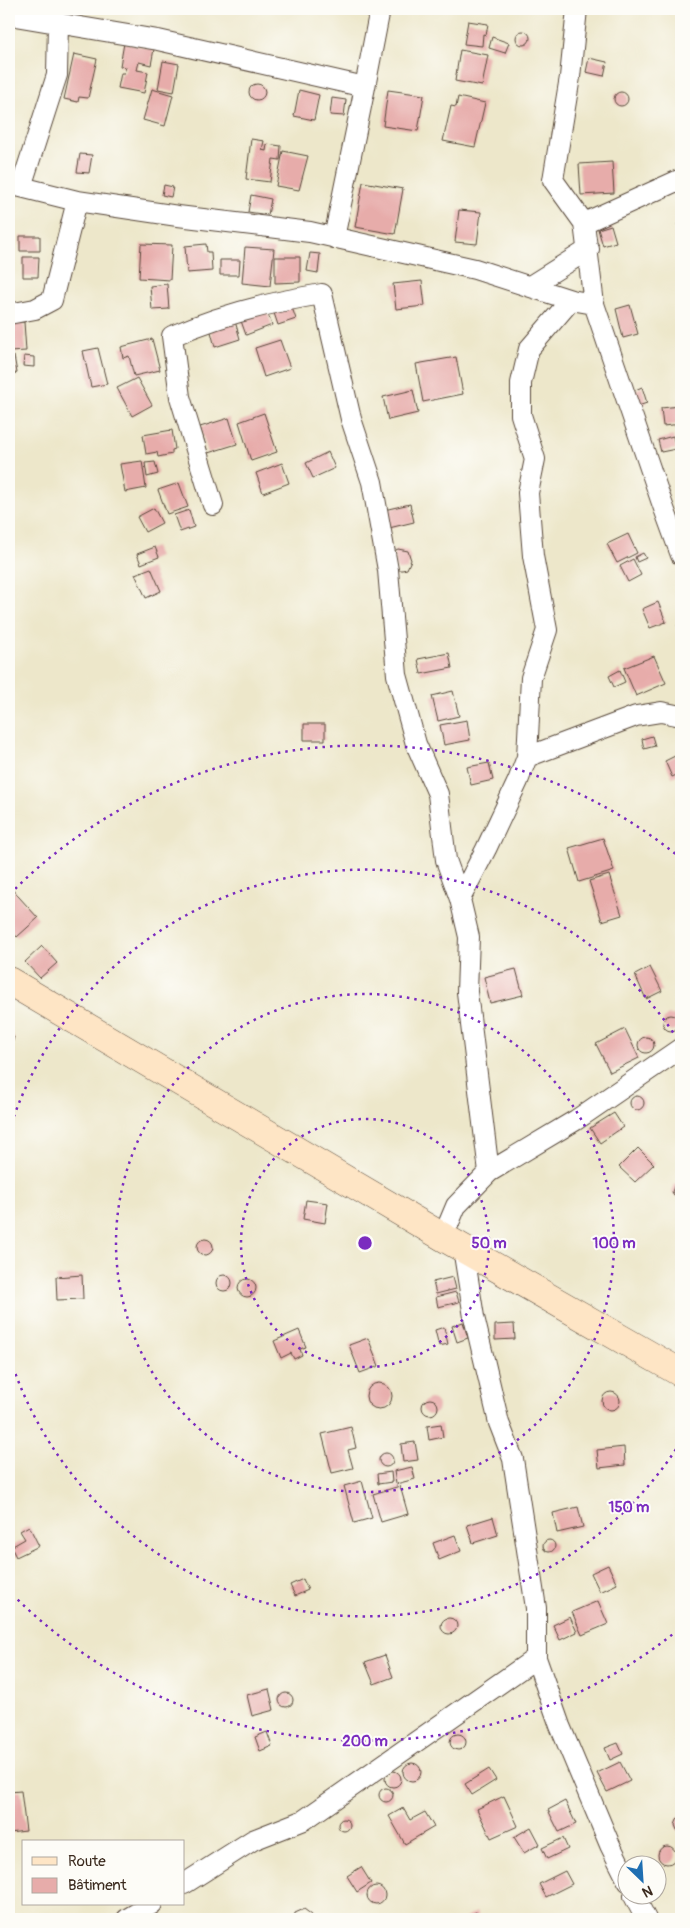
<svg xmlns="http://www.w3.org/2000/svg" width="690" height="1928" font-family="Pangolin,sans-serif">
  <rect width="100%" height="100%" fill="#fdfcf7"/>
  <filter id="ink" filterUnits="userSpaceOnUse"><feTurbulence type="fractalNoise" baseFrequency=".02" numOctaves="2"/><feDisplacementMap in="SourceGraphic" scale="10" xChannelSelector="R" yChannelSelector="G"/><feConvolveMatrix kernelMatrix="1 2 1 2 8 2 1 2 1" color-interpolation-filters="sRGB"/></filter>
  <filter id="wash" filterUnits="userSpaceOnUse"><feTurbulence type="fractalNoise" baseFrequency=".0096" numOctaves="4" result="noise"/><feDisplacementMap in="SourceGraphic" scale="20" xChannelSelector="R" yChannelSelector="G"/><feGaussianBlur stdDeviation="1.12" result="paint"/><feColorMatrix in="noise" values="0 0 0 0 0 0 0 0 0 0 0 0 0 0 0 0 0 1.4 0 .05"/><feComposite in="paint" operator="in"/></filter>
  <g filter="url(#wash)">
    <rect width="100%" height="100%" fill="#ede7ca"/>
    <g id="blocks">
      <path fill="#e7acaa" d="M468,21L488,24L486,35L483,34L482,46L464,44Z
        M516 38a7 7 0 1 1 14 0a7 7 0 1 1-14 0Z
        M492,37L509,43L505,53L489,48Z
        M124,43L154,49L151,65L139,62L137,70L148,72L144,93L118,88L121,73H124L126,67L120,66Z
        M460,50L488,55L482,86L455,81Z
        M74,54L97,59L88,98L79,97L78,102L64,99Z
        M589,58L607,62L604,76L586,72Z
        M163,61L179,64L174,92L158,89Z
        M249 92a8 8 0 1 1 16 0a8 8 0 1 1-16 0Z
        M152,89L173,95L165,126L143,120Z
        M299,90L319,95L314,120L294,116Z
        M388,90L424,95L418,131L383,126Z
        M614 99a7 7 0 1 1 14 0a7 7 0 1 1-14 0Z
        M458,97L485,103L475,147L443,141L451,106L456,107Z
        M332,98L346,100L344,116L330,115Z
        M251,139L264,141L262,150L266,151L267,144L281,146L280,160L273,159L270,182L246,179Z
        M283,151L308,156L299,190L276,186Z
        M80,154L92,155L89,173L77,172Z
        M612,162L614,193L581,195L579,164Z
        M363,182L403,189L395,234L355,227Z
        M164,185L173,187L171,197L162,195Z
        M251,195L271,199L268,215L248,212Z
        M459,210L481,212L477,244L455,242Z
        M681,222V233L677,224Z
        M611,225L616,242L603,246L598,229Z
        M20,236H40V251H20Z
        M141,244L172,245L170,280L139,278Z
        M206,244L207,252H211L212,271L187,273L185,246Z
        M245,247L274,249L270,286L242,283Z
        M310,253L320,254L318,273L307,271Z
        M23,257H39L38,277H23Z
        M275,257H300V282L275,283Z
        M220,260H240L239,275H220Z
        M422,281L425,306L396,309L393,284Z
        M167,284L169,309L152,310L150,286Z
        M290,302L296,319L278,325L272,307Z
        M630,305L638,334L623,338L616,309Z
        M266,309L272,325L246,335L240,318Z
        M235,321L240,339L215,347L210,328Z
        M24,322L26,351L9,352V323Z
        M152,339L160,370L134,376L129,356L123,358L121,347Z
        M280,340L290,368L264,377L255,348Z
        M98,348L107,384L91,387L83,351Z
        M14,356L17,373L9,374V357Z
        M24,356L34,357V367L23,366Z
        M456,357L463,394L423,402L416,364Z
        M137,378L152,405L132,416L117,388Z
        M642,387L647,403L638,406L633,391Z
        M413,390L418,413L388,420L383,397Z
        M680,406L681,424L663,426L661,408Z
        M264,413L277,452L251,461L239,422Z
        M229,418L237,444L208,453L200,427Z
        M172,430L175,449L172,450V454L158,457L157,452L146,454L143,435Z
        M673,436L676,449L661,452L658,440Z
        M328,452L335,468L313,478L306,463Z
        M142,461L146,488L125,492L120,464Z
        M155,462L158,474L147,477L145,463Z
        M282,463L289,483L263,493L256,473Z
        M179,483L188,507L167,514L158,490Z
        M410,504L414,522L389,528L384,510Z
        M154,508L162,523L145,532L137,517Z
        M189,510L194,527L180,532L174,515Z
        M628,534L637,553L617,563L607,544Z
        M155,547L159,557L141,564L137,554Z
        M398,549L408,551L411,560L407,569L402,570H397L394,551Z
        M643,553L646,558L637,562L635,557Z
        M633,559L641,575L628,582L620,566Z
        M151,568L161,591L146,598L135,574Z
        M658,602L666,622L650,628L642,609Z
        M681,622V633L677,625Z
        M449,653L452,668L421,674L418,659Z
        M654,656L666,683L636,696L624,668Z
        M620,670L625,682L614,687L609,676Z
        M453,691L459,716L438,721L432,696Z
        M467,720L470,740L444,745L440,725Z
        M304,724H325V740H304Z
        M652,736L655,746L644,749L642,739Z
        M681,753V773L672,777L665,761Z
        M489,763L493,780L471,785L467,767Z
        M603,838L614,871L579,882L569,848Z
        M609,875L622,915L602,921L589,881Z
        M9,886L38,918L17,937L9,928Z
        M42,946L57,963L40,978L25,962Z
        M650,967L662,991L646,999L635,975Z
        M516,969L523,995L490,1003L484,977Z
        M663 1023a8 8 0 1 1 16 0a8 8 0 1 1-16 0Z
        M625,1029L639,1058L610,1072L596,1044Z
        M9,1036L14,1037L9,1054Z
        M638 1045a8 8 0 1 1 16 0a8 8 0 1 1-16 0Z
        M630 1103a7 7 0 1 1 14 0a7 7 0 1 1-14 0Z
        M614,1113L623,1127L600,1143L590,1128Z
        M638,1148L654,1164L635,1182L619,1167Z
        M678,1183H681V1198L674,1195L672,1192L675,1184Z
        M306,1200L328,1203L325,1223L303,1219Z
        M197 1247a8 8 0 1 1 16 0a8 8 0 1 1-16 0Z
        M82,1275L83,1299L57,1300L56,1277Z
        M216 1283a8 8 0 1 1 16 0a8 8 0 1 1-16 0Z
        M453,1277L456,1289L436,1294L433,1282Z
        M238 1288a9 9 0 1 1 18 0a9 9 0 1 1-18 0Z
        M456,1292L459,1302L438,1307L436,1297Z
        M463,1322L468,1338L457,1342L452,1326Z
        M514,1324L515,1339L495,1340V1325Z
        M444,1327L448,1344L439,1346L435,1330Z
        M299,1330L306,1347L300,1349L302,1355L294,1359L291,1353L281,1358L274,1341Z
        M368,1338L379,1366L360,1373L349,1345Z
        M366 1396a13 13 0 1 1 26 0a13 13 0 1 1-26 0Z
        M602 1401a9 9 0 1 1 18 0a9 9 0 1 1-18 0Z
        M422 1407a8 8 0 1 1 16 0a8 8 0 1 1-16 0Z
        M441,1424L443,1437L429,1440L427,1426Z
        M351,1427L356,1448L348,1450L353,1468L332,1473L322,1434Z
        M415,1442L418,1460L403,1462L401,1444Z
        M624,1447L625,1465L599,1468L597,1450Z
        M379 1460a7 7 0 1 1 14 0a7 7 0 1 1-14 0Z
        M412,1467L415,1479L396,1484L394,1471Z
        M391,1472L392,1482L378,1484L377,1474Z
        M362,1481L372,1518L354,1523L344,1486Z
        M400,1486L408,1514L381,1522L373,1494Z
        M578,1507L583,1527L557,1533L553,1513Z
        M493,1517L498,1535L473,1543L467,1525Z
        M29,1526L39,1546L16,1557L11,1547L25,1539L20,1531Z
        M455,1535L461,1551L439,1560L433,1543Z
        M543 1546a6 6 0 1 1 12 0a6 6 0 1 1-12 0Z
        M608,1565L617,1584L600,1592L591,1573Z
        M303,1579L308,1590L295,1596L290,1585Z
        M598,1601L608,1624L582,1635L572,1612Z
        M570,1617L577,1632L560,1640L553,1625Z
        M441 1626a8 8 0 1 1 16 0a8 8 0 1 1-16 0Z
        M385,1655L393,1677L374,1684L365,1662Z
        M269,1689L274,1710L252,1716L247,1695Z
        M279 1700a7 7 0 1 1 14 0a7 7 0 1 1-14 0Z
        M267,1732L272,1746L260,1751L255,1737Z
        M450 1742a8 8 0 1 1 16 0a8 8 0 1 1-16 0Z
        M618,1743L623,1754L610,1760L605,1748Z
        M620,1762L630,1781L607,1792L597,1773Z
        M403 1772a9 9 0 1 1 18 0a9 9 0 1 1-18 0Z
        M489,1769L496,1780L472,1795L465,1784Z
        M385 1779a8 8 0 1 1 16 0a8 8 0 1 1-16 0Z
        M379 1795a7 7 0 1 1 14 0a7 7 0 1 1-14 0Z
        M21,1791L26,1831L9,1833V1792Z
        M504,1796L518,1826L491,1838L477,1809Z
        M565,1801L576,1824L559,1832L548,1810Z
        M403,1808L410,1820L425,1812L434,1827L405,1844L389,1816Z
        M681,1815V1834L677,1830L675,1825L677,1820Z
        M338 1825a6 6 0 1 1 12 0a6 6 0 1 1-12 0Z
        M531,1827L540,1844L524,1853L514,1837Z
        M563,1838L568,1849L547,1859L542,1848Z
        M658 1855a9 9 0 1 1 18 0a9 9 0 1 1-18 0Z
        M361,1867L371,1883L357,1892L347,1876Z
        M565,1871L572,1884L546,1897L539,1884Z
        M367 1895a9 9 0 1 1 18 0a9 9 0 1 1-18 0Z
        M304,1909L312,1915L313,1919H294L295,1913Z
        M476,1912L480,1919H464Z"/>
    </g>
  </g>
  <g filter="url(#ink)">
    <use href="#blocks" fill-opacity="0" stroke="#564638" stroke-width="1"/>
    <g fill="none" stroke-linecap="round" stroke-linejoin="round">
      <g stroke="#564638" stroke-width="22">
        <path id="street" d="M577,9L570,77L553,180L584,223L594,304L662,503L681,555
          M9,15L158,40L365,87
          M9,184L77,201L178,216L310,232L475,269L571,300L594,304
          M21,187L57,75L58,22
          M584,223L681,179
          M334,238L365,87L380,9
          M530,286L589,249
          M9,314L35,309L52,300L77,201
          M213,505L180,397L172,336C220,315 271,302 322,294L351,419L372,482L388,570L397,675L416,744L438,794L446,860L460,899L469,937L467,992L489,1172
          M527,757L636,716L661,712L681,716
          M460,899L486,849L518,781L527,757L531,678L547,630L533,556L528,493L535,459L521,415V383L529,349L571,300
          M443,1237L456,1206L489,1172L576,1120L681,1048
          M463,1248L474,1317L499,1423L513,1459L536,1608V1658L560,1726L610,1845L628,1881
          M184,1884L253,1840L304,1820L536,1658
          M634,1896L646,1919
          M127,1919L152,1904"/>
      </g>
      <g stroke="#564638" stroke-width="29">
        <path id="secondary" d="M9,981L443,1237L681,1373"/>
      </g>
      <use href="#street" stroke="#fff" stroke-width="20"/>
      <use href="#secondary" stroke="#fee5c5" stroke-width="28"/>
    </g>
  </g>
  <g fill="none" stroke="#7b2cbf" stroke-width="2.5" stroke-dasharray="2.5 5">
    <circle cx="365" cy="1243" r="124"/>
    <circle cx="365" cy="1243" r="249"/>
    <path d="M680 1443A373 373 0 0 1 9 1355M9 1131A373 373 0 0 1 680 1043"/>
    <path d="M678 1630A498 498 0 0 1 10 1592M10 894A498 498 0 0 1 678 856"/>
  </g>
  <circle cx="365" cy="1243" r="8" fill="#7b2cbf" stroke="#fdfcf7" stroke-width="2.5"/>
  <g font-size="15" text-anchor="middle" font-weight="bold" fill="#7b2cbf" stroke="#fdfcf7" stroke-width="4" stroke-linejoin="round" paint-order="stroke">
    <text x="489" y="1248">50 m</text>
    <text x="614" y="1248">100 m</text>
    <text x="629" y="1512">150 m</text>
    <text x="365" y="1746">200 m</text>
  </g>
  <rect width="690" height="1928" fill="none" stroke="#fdfcf7" stroke-width="30"/>
  <rect x="22" y="1840" width="162" height="65" fill="#fdfcf7" stroke="#afa8a0"/>
  <rect x="32" y="1857" width="25" height="8" fill="#fee5c5" stroke="#afa8a0"/>
  <text x="68" y="1866" font-size="15" fill="#3b2a1e">Route</text>
  <rect x="32" y="1878" width="25" height="15" fill="#e7acaa" stroke="#afa8a0"/>
  <text x="68" y="1890" font-size="15" fill="#3b2a1e">Bâtiment</text>
  <g transform="translate(642 1880) rotate(155)"><circle r="24" fill="#fdfcf7" stroke="#afa8a0"/>
  <path d="M0-4L9 19L0 12L-9 19Z" fill="#1f6fb2"/>
  <text y="-8" font-size="14" font-weight="bold" text-anchor="middle" fill="#3b2a1e">N</text>
  </g>
</svg>
